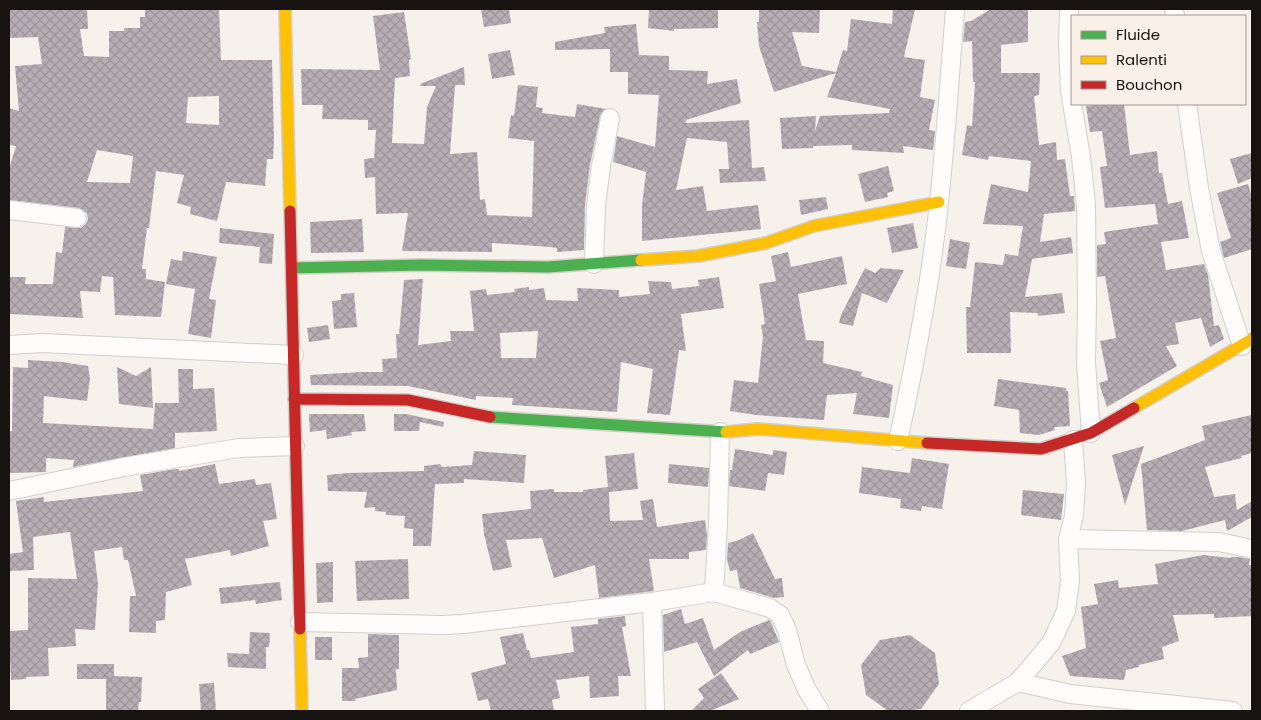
<svg xmlns="http://www.w3.org/2000/svg" width="1261" height="720" font-family="Poppins,sans-serif">
  <defs>
    <pattern id="building-cross-hatch" width="8" height="8" patternUnits="userSpaceOnUse" patternTransform="scale(1.25)"><rect width="8" height="8" fill="#b7adb5"/><path d="M0 0l8 8M0 8l8-8" fill="none" stroke="#9d949b"/></pattern>
  </defs>
  <rect width="100%" height="100%" fill="#f7f1ec"/>
  <path fill="url(#building-cross-hatch)" fill-rule="evenodd" d="M9,9H87L88,29H80L84,56L109,57V31H124V28H140V17H145V9H219L221,60H272L274,141L273,159H267L265,186L226,182L217,221L190,214L191,207L177,203L184,175L156,171L149,228H147L142,269H146V279L165,282L161,317L115,315L113,277L102,276L100,292L80,291L83,318L9,314L10,277H26L25,284H53L56,252L62,253L65,227L81,228L86,224L88,219L87,213L79,208L9,200V169L16,146L9,145V108L19,111L15,66L42,64L38,37L10,38ZM219,96V125L186,123L188,97ZM97,150L133,156L130,183L87,182Z
    M481,9H509L511,23L484,27Z
    M649,9H718V28L674,29V31L648,28Z
    M759,9L820,10L819,33L792,32L802,66L836,72L843,50L847,51L851,19L892,24L893,9H915L904,57L925,60L920,97L935,100L929,130L935,131L933,150L903,146L904,153L852,150V145L813,146V148L782,149L780,118L816,116L815,131L820,116L889,113L890,109L827,97L836,73L774,92L759,46L757,22H759Z
    M991,9H1028V42L1001,45V73H1040L1039,95L1034,96L1039,145L1056,142L1057,160L1065,159L1070,196H1074L1075,211L1044,214L1040,242L1071,237L1073,253L1032,259L1025,297L1062,293L1065,313L1038,316V313L1010,312L1011,353H967L966,307H970L975,262L1003,265L1005,254L1018,256L1023,226L983,224L991,184L1028,192L1031,161L989,156L988,160L962,155L967,125L972,126L975,82H973L972,41L963,42L965,22L971,21Z
    M404,12L411,59L409,60L410,76L395,78L392,143L424,144L427,107L436,86H421L420,84L464,67L465,85H455L450,154L477,152L480,200L485,199L487,215L532,217L534,141L508,138L511,115L514,116L518,85L538,87L536,107L543,108L542,113L575,117L577,104L606,109L600,116L590,165L585,205L584,250L557,252V248L550,247L492,243V252L402,251L408,213L376,214L375,177L365,178L364,159L374,158L376,130H368V120L322,119L323,105H302L301,69L380,70L373,16Z
    M636,24L639,55L669,56V70L708,71L707,84L737,79L741,103L686,120V123L749,120L752,168L764,167L766,181L720,183L719,169H729L727,142L687,138L676,190L703,186L707,211L758,205L761,229L642,241V205L646,172L613,162L617,136L655,147L659,95L628,94V72H610V49L555,50V42L605,33L604,27Z
    M510,50L515,75L492,79L488,54Z
    M1102,104H1124L1130,155L1157,151L1159,173H1162L1168,204L1182,201L1189,238L1161,242L1166,270L1204,264L1208,275L1214,326L1219,325L1224,339L1210,347L1201,318L1175,323L1179,344L1166,346L1177,366L1107,407L1099,383L1108,380L1100,341L1116,338L1105,276L1097,277V245L1106,244L1104,232L1158,224L1155,204L1105,208L1100,167L1107,166L1102,131L1090,132L1086,106Z
    M1252,153V178L1238,184L1230,159Z
    M888,166L894,191L887,193L888,197L865,202L858,174Z
    M1248,184L1252,197V249L1224,258L1220,242L1231,238L1217,193Z
    M826,197L828,209L801,215L799,200Z
    M362,219L364,252L311,253L310,222Z
    M913,223L918,248L892,253L887,228Z
    M220,228L274,234L272,264L259,263L260,247L219,243Z
    M950,239L970,243L966,269L946,266Z
    M183,251L217,257L209,299L216,300L211,338L188,334L195,289L166,284L171,259L182,261Z
    M788,252L791,267L842,256L847,284L798,294L806,340L824,341L823,363L862,372L861,376L893,385L889,418L853,414L857,393L827,395L824,420L756,415L730,411L734,380L758,383L763,337L761,325L765,324L759,284L776,281L771,256Z
    M865,268L875,273L881,268L904,270L887,303L862,293L853,326L839,323L841,315Z
    M719,277L724,308L681,314L686,351L679,350L670,415L647,413L653,369L621,362L617,412L512,405L513,398L476,396V400L408,386L311,385L310,375L361,372H383L382,359L397,358L396,334H399L404,280L423,279L418,345L451,341L450,331H474L470,291L486,289L487,295L515,292L514,289L529,287V290L544,288L546,300L578,301L577,288L619,290V297L650,294L648,281L671,282L672,289L699,286L698,280ZM538,331L536,358H501L500,333Z
    M354,293L357,327L334,329L332,301L341,300V294Z
    M328,325L330,339L309,342L307,328Z
    M28,360L62,362L88,366L90,378L87,401L44,396L43,423L153,429L155,403H179L178,369H193V389L214,388L217,431L175,433V448L73,467L74,460L46,458V472L9,473V432L12,431L13,367L28,368Z
    M117,367L136,376L151,367L153,408L119,404Z
    M998,379L1066,388V391H1068L1070,426L1054,427L1055,430L1039,435L1020,433L1019,410L994,406Z
    M309,414H364L366,431L351,432L352,435L327,439L326,430L310,432Z
    M394,414H406L444,422L443,427L420,422L419,431H394Z
    M1252,415V453L1241,456L1242,458L1205,467L1214,497L1235,494L1237,510L1252,501V517L1227,531L1225,520L1182,531L1147,530L1141,464L1205,440L1202,426Z
    M1144,446L1125,505L1112,455Z
    M735,449L773,455V450L787,452L784,475L768,473L765,491L729,486L730,470H732Z
    M474,451L526,455L524,483L464,479V483L435,484L431,546H413V529L404,528L405,516L386,515V512L375,511V507L364,508L367,492L328,491L327,475L348,473L424,471V466L440,464L442,467L472,465Z
    M634,453L638,489L609,492L610,521L643,520L640,501L653,499L657,527L705,520L707,535L706,550L689,552V559H649L654,591L599,598L595,565L554,578L542,538L506,540L512,567L493,571L484,534L482,514L531,509L530,491L554,489V492H583V490L608,487L605,456Z
    M912,458L949,464L942,509L922,506L921,511L900,508L901,499L859,493L862,467L910,473Z
    M215,464L219,484L255,479L256,485L271,483L277,519L263,521L269,546L231,556L230,550L185,559L192,585L166,592L165,620L156,621V633L129,632L130,596H136L128,560H124L122,547L94,551L98,584L95,630L75,629L76,646L48,648L49,676L26,677V679L11,680L9,631L28,630V578L77,579L70,532L33,537L34,570L9,571V554L23,552L16,501L44,497V502L143,491L140,475L175,469H179V471Z
    M669,464L709,468L708,487L668,483Z
    M1023,490L1064,494L1061,520L1021,515Z
    M753,533L775,579L782,578L784,597L774,598L740,588L737,570L730,571L727,560L728,543L739,540Z
    M1203,555L1231,558V557H1239L1250,559L1249,565H1252V616L1214,618V614L1173,615L1179,641L1162,647L1164,659L1139,665V667L1126,670L1124,680L1070,676L1062,656L1086,648L1081,607L1098,604L1094,584L1118,580L1119,588L1158,584L1155,564Z
    M408,559L409,599L357,601L355,561Z
    M333,562V602L317,603L316,563Z
    M280,582L282,600L256,604L255,600L221,604L219,588Z
    M681,609L685,624L703,618L714,650L740,632L769,620L771,622L779,642L750,654L748,650L714,676L697,642L664,652L663,615Z
    M625,616L626,626L622,627L631,676H618L619,696L590,698L589,676L556,680L560,698L552,700L554,711H491L488,699L478,701L471,673L506,664L500,637L523,633L527,650H529L531,658L574,652L571,627L598,624V619Z
    M250,632L270,633L269,647H266V669L228,667L227,653L249,654Z
    M368,634L399,635V669H396L397,690L355,699L356,701H342V668H359L358,658L368,657Z
    M910,635L935,653L939,684L921,709L906,711H888L866,695L861,665L880,640Z
    M315,637H332V660H315Z
    M77,664H114V676L142,677L141,702H139L138,711H106V679H77Z
    M721,673L739,699L710,711H691L704,698L698,689Z
    M214,683L216,711H201L199,684Z"/>
  <g fill="none" stroke-linecap="round" stroke-linejoin="round">
    <g stroke="#d2ceca" stroke-width="20">
      <path id="street" d="M1069,9L1068,45L1070,91L1081,157L1086,205L1087,305L1086,363L1091,433
        M1174,9L1175,16
        M1187,104L1199,188L1211,251L1242,346
        M9,210L77,218
        M594,264L596,205L601,166L610,118
        M9,345L42,343L294,355
        M898,441C915,362 931,282 939,202C946,137 950,73 955,9
        M9,491L124,467L239,448L295,446
        M1068,539L1219,542L1252,549
        M714,592L718,524L720,432
        M652,602L655,711
        M300,622L443,625L463,624L652,602L714,592L770,608L780,615L787,630L796,665L807,690L820,711
        M1018,682L1070,694L1233,711
        M969,711L1018,682L1051,643L1066,611L1070,581L1068,539L1074,516L1076,483L1073,440"/>
    </g>
    <g stroke="#d2ceca" stroke-width="14">
      <path id="fast" d="M292,268L421,265L548,267L641,260
        M490,417L726,432"/>
    </g>
    <g stroke="#d2ceca" stroke-width="14">
      <path id="slow" d="M285,9L290,211
        M641,260L698,256L766,243L814,226L939,202
        M1134,408L1252,339
        M726,432L758,429L927,443
        M300,629L302,711"/>
    </g>
    <g stroke="#d2ceca" stroke-width="14">
      <path id="jam" d="M290,211L300,629
        M294,399L408,400L490,417
        M927,443L1041,449L1091,433L1134,408"/>
    </g>
    <use href="#street" stroke="#fefdfc" stroke-width="18"/>
    <use href="#fast" stroke="#4caf50" stroke-width="11"/>
    <use href="#slow" stroke="#ffc107" stroke-width="11"/>
    <use href="#jam" stroke="#c62828" stroke-width="11"/>
  </g>
  <rect width="1261" height="720" fill="none" stroke="#171310" stroke-width="20"/>
  <rect x="1071" y="15" width="175" height="90" fill="#fbf0e8" stroke="#a09892"/>
  <rect x="1081" y="31" width="25" height="8" fill="#4caf50" stroke="#a09892"/>
  <text x="1116" y="40" font-size="15" fill="#171310">Fluide</text>
  <rect x="1081" y="56" width="25" height="8" fill="#ffc107" stroke="#a09892"/>
  <text x="1116" y="65" font-size="15" fill="#171310">Ralenti</text>
  <rect x="1081" y="81" width="25" height="8" fill="#c62828" stroke="#a09892"/>
  <text x="1116" y="90" font-size="15" fill="#171310">Bouchon</text>
</svg>
